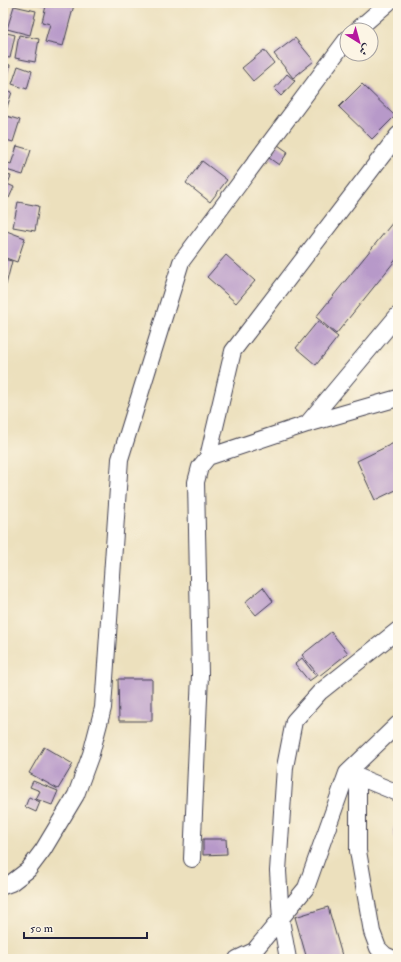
<svg xmlns="http://www.w3.org/2000/svg" width="401" height="962" font-family="'IM FELL Double Pica',Amiri,serif">
  <rect width="100%" height="100%" fill="#fcf5e5"/>
  <filter id="ink" filterUnits="userSpaceOnUse"><feTurbulence type="fractalNoise" baseFrequency=".025" numOctaves="2"/><feDisplacementMap in="SourceGraphic" scale="8" xChannelSelector="R" yChannelSelector="G"/><feConvolveMatrix kernelMatrix="1 2 1 2 8 2 1 2 1" color-interpolation-filters="sRGB"/></filter>
  <filter id="wash" filterUnits="userSpaceOnUse"><feTurbulence type="fractalNoise" baseFrequency=".012" numOctaves="4" result="noise"/><feDisplacementMap in="SourceGraphic" scale="16" xChannelSelector="R" yChannelSelector="G"/><feGaussianBlur stdDeviation="0.9" result="paint"/><feColorMatrix in="noise" values="0 0 0 0 0 0 0 0 0 0 0 0 0 0 0 0 0 1.4 0 .05"/><feComposite in="paint" operator="in"/></filter>
  <g filter="url(#wash)">
    <rect width="100%" height="100%" fill="#ece0bd"/>
    <g id="blocks">
      <path fill="#b799c9" d="M3,3H8L5,26H3Z
        M38,3H66L74,5L63,46L45,42L50,24L42,22L46,6Z
        M14,6L36,11L30,35L7,29Z
        M3,32L15,35L10,58L3,57Z
        M19,35L39,39L35,62L15,58Z
        M295,38L314,61L293,78L274,54Z
        M264,50L274,63L253,81L242,68Z
        M3,63L10,65L6,84H3Z
        M18,66L32,71L27,89L12,84Z
        M287,74L295,81L281,96L274,89Z
        M362,84L395,116L372,139L339,107Z
        M3,89L12,92L5,113H3Z
        M3,115L20,120L13,142L3,139Z
        M278,145L288,152L279,165L269,158Z
        M17,146L31,150L23,175L3,169V161L11,164Z
        M202,161L227,180L210,202L186,183Z
        M3,174L11,176L8,183L3,181Z
        M3,182L14,187L9,198L3,195Z
        M18,202L39,206L35,231L13,227Z
        M398,216V257L336,334L316,317Z
        M4,230L25,238L17,262L3,257Z
        M226,255L255,281L236,303L207,277Z
        M3,259L12,261L6,285H3Z
        M318,321L338,337L316,365L296,348Z
        M398,441V489L375,500L357,461Z
        M263,587L273,601L256,615L245,602Z
        M331,632L348,653L319,676L302,655Z
        M302,658L316,676L309,681L295,664Z
        M118,679H152V721H119Z
        M44,747L73,764L58,789L29,773Z
        M33,781L58,791L52,805L36,799L40,791L30,787Z
        M29,797L40,802L36,812L25,807Z
        M398,827V852H397L393,828Z
        M203,839H226L227,854L203,855Z
        M328,907L343,959H307L295,917Z"/>
    </g>
  </g>
  <g filter="url(#ink)">
    <use href="#blocks" fill-opacity="0" stroke="#403e4e" stroke-width="1"/>
    <g fill="none" stroke-linecap="round" stroke-linejoin="round">
      <g stroke="#403e4e" stroke-width="18">
        <path id="minor" d="M357,30L388,3
          M307,424L398,315
          M208,457L233,351L398,135
          M349,773L398,793
          M358,777V851L372,932L378,948L385,955L394,959
          M192,859L200,675L196,482L200,467L208,457L307,424L398,398
          M3,886L11,883L28,870L43,850L76,795L91,754L103,708L120,459L181,262L347,39
          M237,959L254,951L306,888L347,773L398,724
          M288,959L281,920L278,871L285,767L294,721L320,692L398,630"/>
      </g>
      <use href="#minor" stroke="#fff" stroke-width="16"/>
    </g>
  </g>
  <rect width="401" height="962" fill="none" stroke="#fcf5e5" stroke-width="16"/>
  <g transform="translate(359 42) rotate(143)"><circle r="19" fill="#fcf5e5" stroke="#a5a1a1"/>
  <path d="M0-3L7 15L0 10L-7 15Z" fill="#b5179e"/>
  <text y="-6" font-size="11" font-weight="bold" text-anchor="middle" fill="#22223b">ش</text>
  </g>
  <path d="M24 932v6h123v-6" fill="none" stroke="#22223b" stroke-width="2"/>
  <text x="30" y="932" font-size="12" fill="#22223b" stroke="#fcf5e5" stroke-width="3" paint-order="stroke">50 m</text>
</svg>
